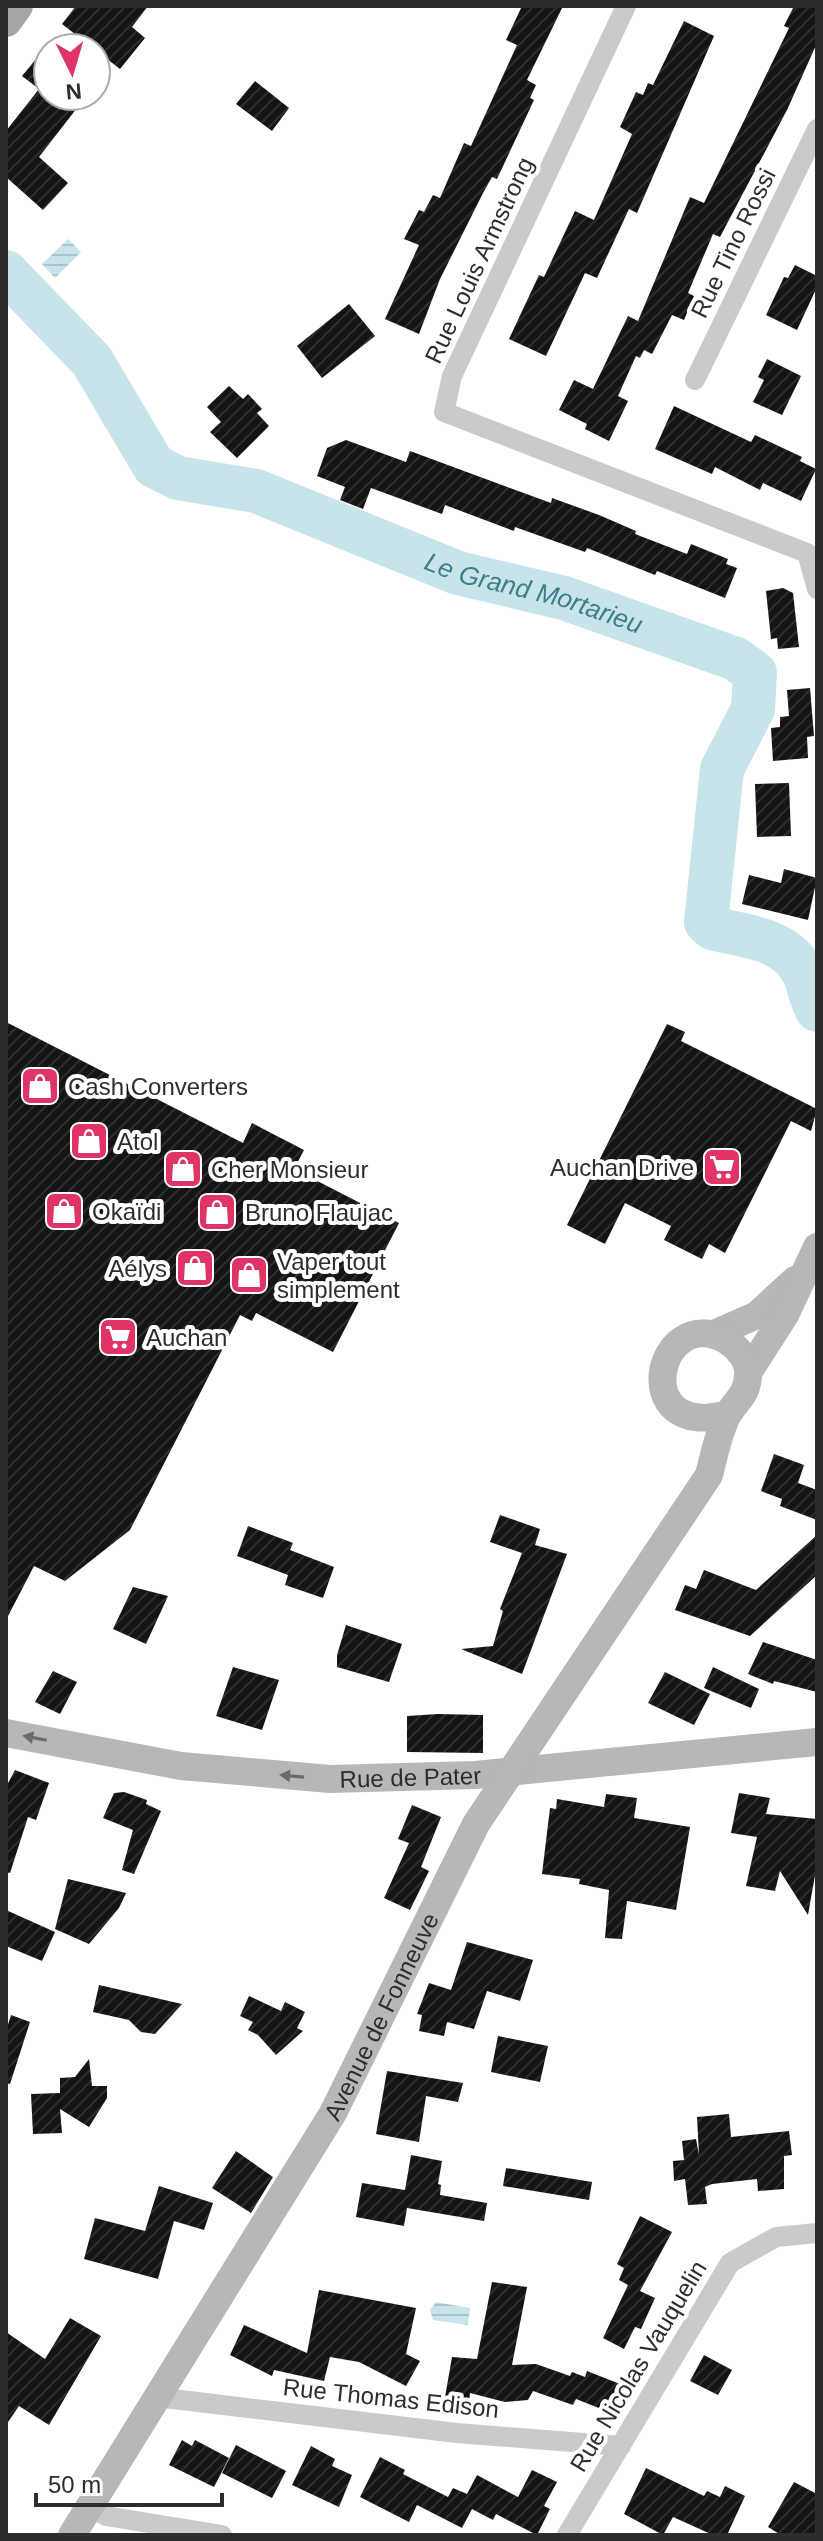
<svg xmlns="http://www.w3.org/2000/svg" width="823" height="2541" font-family="Helvetica,sans-serif">
  <defs>
    <pattern id="water-rules" width="6" height="5" patternUnits="userSpaceOnUse" patternTransform="scale(2)"><rect width="6" height="5" fill="#c7e4ea"/><path d="M0 2.5h6" fill="none" stroke="#abc4c9"/></pattern>
    <pattern id="building-hatch" width="6" height="6" patternUnits="userSpaceOnUse" patternTransform="scale(2)"><rect width="6" height="6" fill="#141414"/><path d="M-1 1l2-2M0 6l6-6M5 7l2-2" fill="none" stroke="#2e2e2e"/></pattern>
  </defs>
  <rect width="100%" height="100%" fill="#fff"/>
  <path fill="url(#water-rules)" d="M68,239L81,252L55,278L42,264Z
    M436,2302L470,2308L468,2325L433,2320L430,2310Z"/>
  <g fill="none" stroke-linecap="round" stroke-linejoin="round">
    <path stroke="#c7e4ea" stroke-width="44" id="s1" d="M6,272L92,361L154,466L178,478L256,491L458,573L564,598L736,659L755,673L753,709L722,769L706,922L712,928C746,937 787,938 804,974C809,986 811,998 817,1010"/>
  </g>
  <path fill="url(#building-hatch)" d="M76,6H148L132,27L145,38L120,69L62,24Z
    M522,6H563L527,80L536,85L530,98L534,100L497,179L492,177L483,193L440,279L419,334L385,319L419,245L404,239L419,210L424,212L433,195L440,198L464,143L471,146L517,45L506,40Z
    M794,6H817V43L787,110L720,237L713,234L688,293L694,296L684,320L672,315L652,354L644,350L640,358L636,356L618,396L628,401L609,441L585,429L587,424L559,410L574,380L593,389L628,316L638,321L690,197L704,203L789,28L784,26Z
    M684,21L714,36L637,213L629,209L597,278L585,273L546,356L509,339L539,275L544,277L575,211L594,220L632,134L620,127L636,92L643,95L648,83L653,85Z
    M36,59L48,71V96H63L77,108L39,157L68,183L43,210L6,177V131L39,89L22,76Z
    M255,81L289,108L272,131L236,104Z
    M795,265L817,276V287L797,330L766,315L784,277L788,278Z
    M349,304L375,336L322,378L297,346Z
    M767,359L801,376L782,415L753,402L764,380L758,377Z
    M229,386L243,399L248,394L262,409L257,413L269,426L237,458L210,432L221,422L207,407Z
    M674,406L751,442L755,435L802,457L800,461L816,469L801,501L763,483L760,490L715,467L712,474L655,449Z
    M346,440L406,462L410,451L551,503L552,498L599,515L636,531L635,534L687,554L691,544L728,559L726,564L737,568L725,598L657,571L655,575L587,548L585,552L515,527L514,531L445,505L442,514L371,488L363,509L340,500L345,487L317,476L327,448Z
    M783,588L793,593L799,647L778,649L777,638L771,639L766,591Z
    M810,688L814,736L807,737L808,758L773,761L771,728L780,727V717L789,716L787,690Z
    M789,783L791,836L757,837L755,784Z
    M784,869L817,878L808,920L742,904L749,875L781,883Z
    M6,1022L243,1143L252,1123L273,1134L304,1150L294,1169L399,1223L333,1352L256,1313L252,1321L240,1315L130,1530L65,1581L34,1566L6,1620Z
    M667,1024L685,1032L681,1041L817,1109L811,1131L791,1121L725,1253L709,1244L702,1259L664,1240L671,1226L625,1203L605,1244L567,1225Z
    M774,1454L804,1465L798,1483L817,1490V1520L780,1506L782,1499L761,1491Z
    M500,1515L540,1529L535,1545L567,1554L522,1674L461,1649L493,1646L503,1611L500,1609L522,1553L490,1542Z
    M248,1526L293,1543L290,1550L334,1567L323,1598L285,1585L288,1575L237,1556Z
    M817,1535V1575L750,1636L675,1610L685,1585L696,1589L704,1570L756,1590Z
    M133,1587L168,1596L146,1644L113,1629Z
    M346,1625L402,1644L389,1682L337,1667V1655Z
    M763,1642L817,1660V1692L774,1681L773,1684L748,1674Z
    M233,1667L279,1680L262,1730L216,1716Z
    M713,1667L759,1689L751,1708L704,1688Z
    M53,1671L77,1682L60,1714L35,1702Z
    M665,1672L710,1694L694,1725L648,1703Z
    M438,1714L483,1715V1753L407,1752V1716Z
    M15,1770L49,1783L36,1820L28,1817L10,1873L6,1872V1787Z
    M124,1792L147,1800L146,1804L161,1811L134,1874L122,1870L133,1830L103,1818L114,1793Z
    M739,1793L770,1798L766,1814L817,1819V1864L808,1915L780,1871L775,1891L746,1886L757,1837L731,1833Z
    M606,1794L637,1798L634,1818L690,1827L676,1910L627,1901L622,1939L605,1938L609,1890L579,1884L580,1879L542,1874L550,1808L556,1809L557,1799L604,1807Z
    M412,1805L441,1817L421,1867L429,1871L410,1910L384,1898L409,1843L398,1839Z
    M68,1879L126,1893L119,1908L89,1944L55,1929Z
    M6,1910L55,1932L42,1961L6,1946Z
    M467,1942L533,1960L520,2001L487,1991L474,2029L447,2022L444,2036L419,2031L422,2015L417,2014L429,1983L451,1990Z
    M99,1985L182,2004L155,2034L141,2032L129,2020L93,2012Z
    M249,1996L281,2011L285,2002L305,2012L297,2028L303,2031L276,2055L258,2035L248,2030L253,2022L240,2016Z
    M11,2015L30,2022L10,2084L6,2083V2031Z
    M498,2036L548,2046L540,2082L491,2072Z
    M89,2059L92,2086H107V2098L89,2127L60,2109L62,2133L33,2134L31,2094L60,2093V2078L75,2077Z
    M387,2071L463,2083L458,2102L426,2096L419,2142L376,2134Z
    M729,2114L731,2137L789,2131L792,2155L784,2156V2189L758,2191L757,2179L712,2184L705,2187L707,2204L688,2205L685,2179L674,2181L673,2161L684,2160L682,2141L696,2139L699,2155L697,2117Z
    M236,2151L273,2177L251,2213L212,2188Z
    M411,2155L442,2161L438,2184L441,2185L440,2195L487,2203L484,2221L407,2208L404,2226L356,2217L362,2183L405,2190Z
    M506,2168L592,2182L589,2200L503,2186Z
    M159,2186L213,2203L204,2230L174,2221L158,2279L84,2259L95,2218L145,2231Z
    M640,2216L672,2232L640,2291L655,2298L641,2329L635,2327L624,2349L603,2338L628,2285L619,2280L624,2268L617,2264Z
    M492,2282L527,2287L512,2365L536,2364L570,2376L572,2372L585,2377L587,2371L620,2384L609,2412L576,2399L573,2405L533,2391L528,2400L505,2402L470,2393L469,2404L444,2403L452,2357L477,2359Z
    M319,2290L416,2308L406,2354L420,2361L406,2386L359,2362L330,2357L324,2381L274,2370L272,2376L230,2355L244,2325L307,2353Z
    M70,2318L101,2336L49,2425L19,2406L6,2425V2332L45,2359Z
    M704,2355L732,2370L718,2395L690,2381Z
    M182,2440L192,2446L195,2440L229,2458L214,2487L169,2465Z
    M236,2445L286,2471L272,2498L222,2473Z
    M311,2446L335,2459L332,2466L352,2475L339,2507L292,2485Z
    M380,2457L405,2470L403,2474L448,2497L453,2488L467,2494L477,2475L518,2497L532,2470L557,2482L544,2506L550,2509L537,2535L496,2514L493,2520L472,2509L462,2528L417,2505L409,2522L360,2497Z
    M646,2468L704,2496L707,2491L720,2497L725,2486L745,2496L727,2535H713L673,2517L663,2535L624,2514Z
    M794,2482L817,2494V2535H781L768,2527Z"/>
  <g fill="none" stroke-linecap="round" stroke-linejoin="round">
    <path stroke="#cacaca" stroke-width="20" d="M626,6L452,376L444,412L807,553L817,589
      M695,380L817,129
      M156,2397L457,2433L621,2446
      M89,2507L106,2516L222,2535
      M567,2535L730,2263L776,2237L817,2233"/>
    <g stroke="#b7b7b7" stroke-width="28">
      <path d="M714,1334L757,1315L795,1280"/>
      <path d="M749,1371L785,1315L817,1247"/>
      <path id="s2" d="M6,1733L181,1766L330,1779L475,1775L817,1742"/>
      <path id="s3" d="M72,2535L333,2113L476,1824L709,1475C714,1456 718,1434 727,1416C736,1400 748,1395 748,1374C749,1360 737,1347 726,1340C657,1302 626,1441 728,1414"/>
    </g>
    <path stroke="#a5a5a5" stroke-width="32" d="M6,21L17,6"/>
  </g>
  <defs><path id="oneway-solid" d="M-6-.8H1V-3.2L6.5 0L1 3.2V.8H-6Z" transform="scale(2)"/></defs>
  <g fill="#6b6b6b">
    <use href="#oneway-solid" transform="translate(35 1738) rotate(-169)"/>
    <use href="#oneway-solid" transform="translate(292 1776) rotate(-175)"/>
  </g>
  <defs>
    <g id="shop-square" transform="scale(2)"><rect x="-9" y="-9" width="18" height="18" rx="4" fill="#df3465" stroke="#fff"/><path d="M-5-2.5h2.3a2.7 3.5 0 0 1 5.4 0H5L5.5 6h-11ZM-1.5-2.5h3a1.5 2.3 0 0 0-3 0Z" fill="#fff"/></g>
    <g id="supermarket-square" transform="scale(2)"><rect x="-9" y="-9" width="18" height="18" rx="4" fill="#df3465" stroke="#fff"/><path d="M-6-5.5h2.5l.6 2H6L4.5 2H-2.5L-4.4-4H-6ZM-1.5 3.2a1.3 1.3 0 1 0 .1 0ZM3 3.2a1.3 1.3 0 1 0 .1 0Z" fill="#fff"/></g>
  </defs>
  <g fill-rule="evenodd">
    <use href="#shop-square" x="40" y="1086"/>
    <use href="#shop-square" x="89" y="1141"/>
    <use href="#supermarket-square" x="722" y="1167"/>
    <use href="#shop-square" x="183" y="1169"/>
    <use href="#shop-square" x="64" y="1211"/>
    <use href="#shop-square" x="217" y="1212"/>
    <use href="#shop-square" x="195" y="1268"/>
    <use href="#shop-square" x="249" y="1275"/>
    <use href="#supermarket-square" x="118" y="1337"/>
  </g>
  <g text-anchor="middle" dominant-baseline="central" stroke-width="8" stroke-linejoin="round" paint-order="stroke">
    <g font-size="24" fill="#2d2d2d" stroke="#fff">
      <text transform="translate(733 243) rotate(-64)">Rue Tino Rossi</text>
      <text transform="translate(479 260) rotate(-65)">Rue Louis Armstrong</text>
      <text stroke="none"><textPath href="#s2" startOffset="408">Rue de Pater</textPath></text>
      <text stroke="none"><textPath href="#s3" startOffset="604">Avenue de Fonneuve</textPath></text>
      <text transform="translate(638 2366) rotate(-59)">Rue Nicolas Vauquelin</text>
      <text transform="translate(391 2398) rotate(6)">Rue Thomas Edison</text>
    </g>
    <g font-size="24" fill="#2d2d2d" stroke="#fff" text-anchor="start">
      <text x="68" y="1086">Cash Converters</text>
      <text x="117" y="1141">Atol</text>
      <text x="694" y="1167" text-anchor="end">Auchan Drive</text>
      <text x="211" y="1169">Cher Monsieur</text>
      <text x="92" y="1211">Okaïdi</text>
      <text x="245" y="1212">Bruno Flaujac</text>
      <text x="277" y="1261">Vaper tout<tspan x="277" dy="28">simplement</tspan></text>
      <text x="167" y="1268" text-anchor="end">Aélys</text>
      <text x="146" y="1337">Auchan</text>
    </g>
    <g font-size="26" font-style="italic" fill="#3e7e8c" stroke="#fff">
      <text stroke="none"><textPath href="#s1" startOffset="648">Le Grand Mortarieu</textPath></text>
    </g>
  </g>
  <rect width="823" height="2541" fill="none" stroke="#2d2d2d" stroke-width="16"/>
  <g transform="translate(72 72) rotate(175)"><circle r="38" fill="#ffffff" stroke="#ababab" stroke-width="2"/>
  <path d="M0-6L14 30L0 20L-14 30Z" fill="#df3465"/>
  <text y="-12" font-size="22" font-weight="bold" text-anchor="middle" fill="#2d2d2d">N</text>
  </g>
  <path d="M36 2493v12h186v-12" fill="none" stroke="#2d2d2d" stroke-width="4"/>
  <text x="48" y="2493" font-size="24" fill="#2d2d2d" stroke="#ffffff" stroke-width="6" paint-order="stroke">50 m</text>
</svg>
